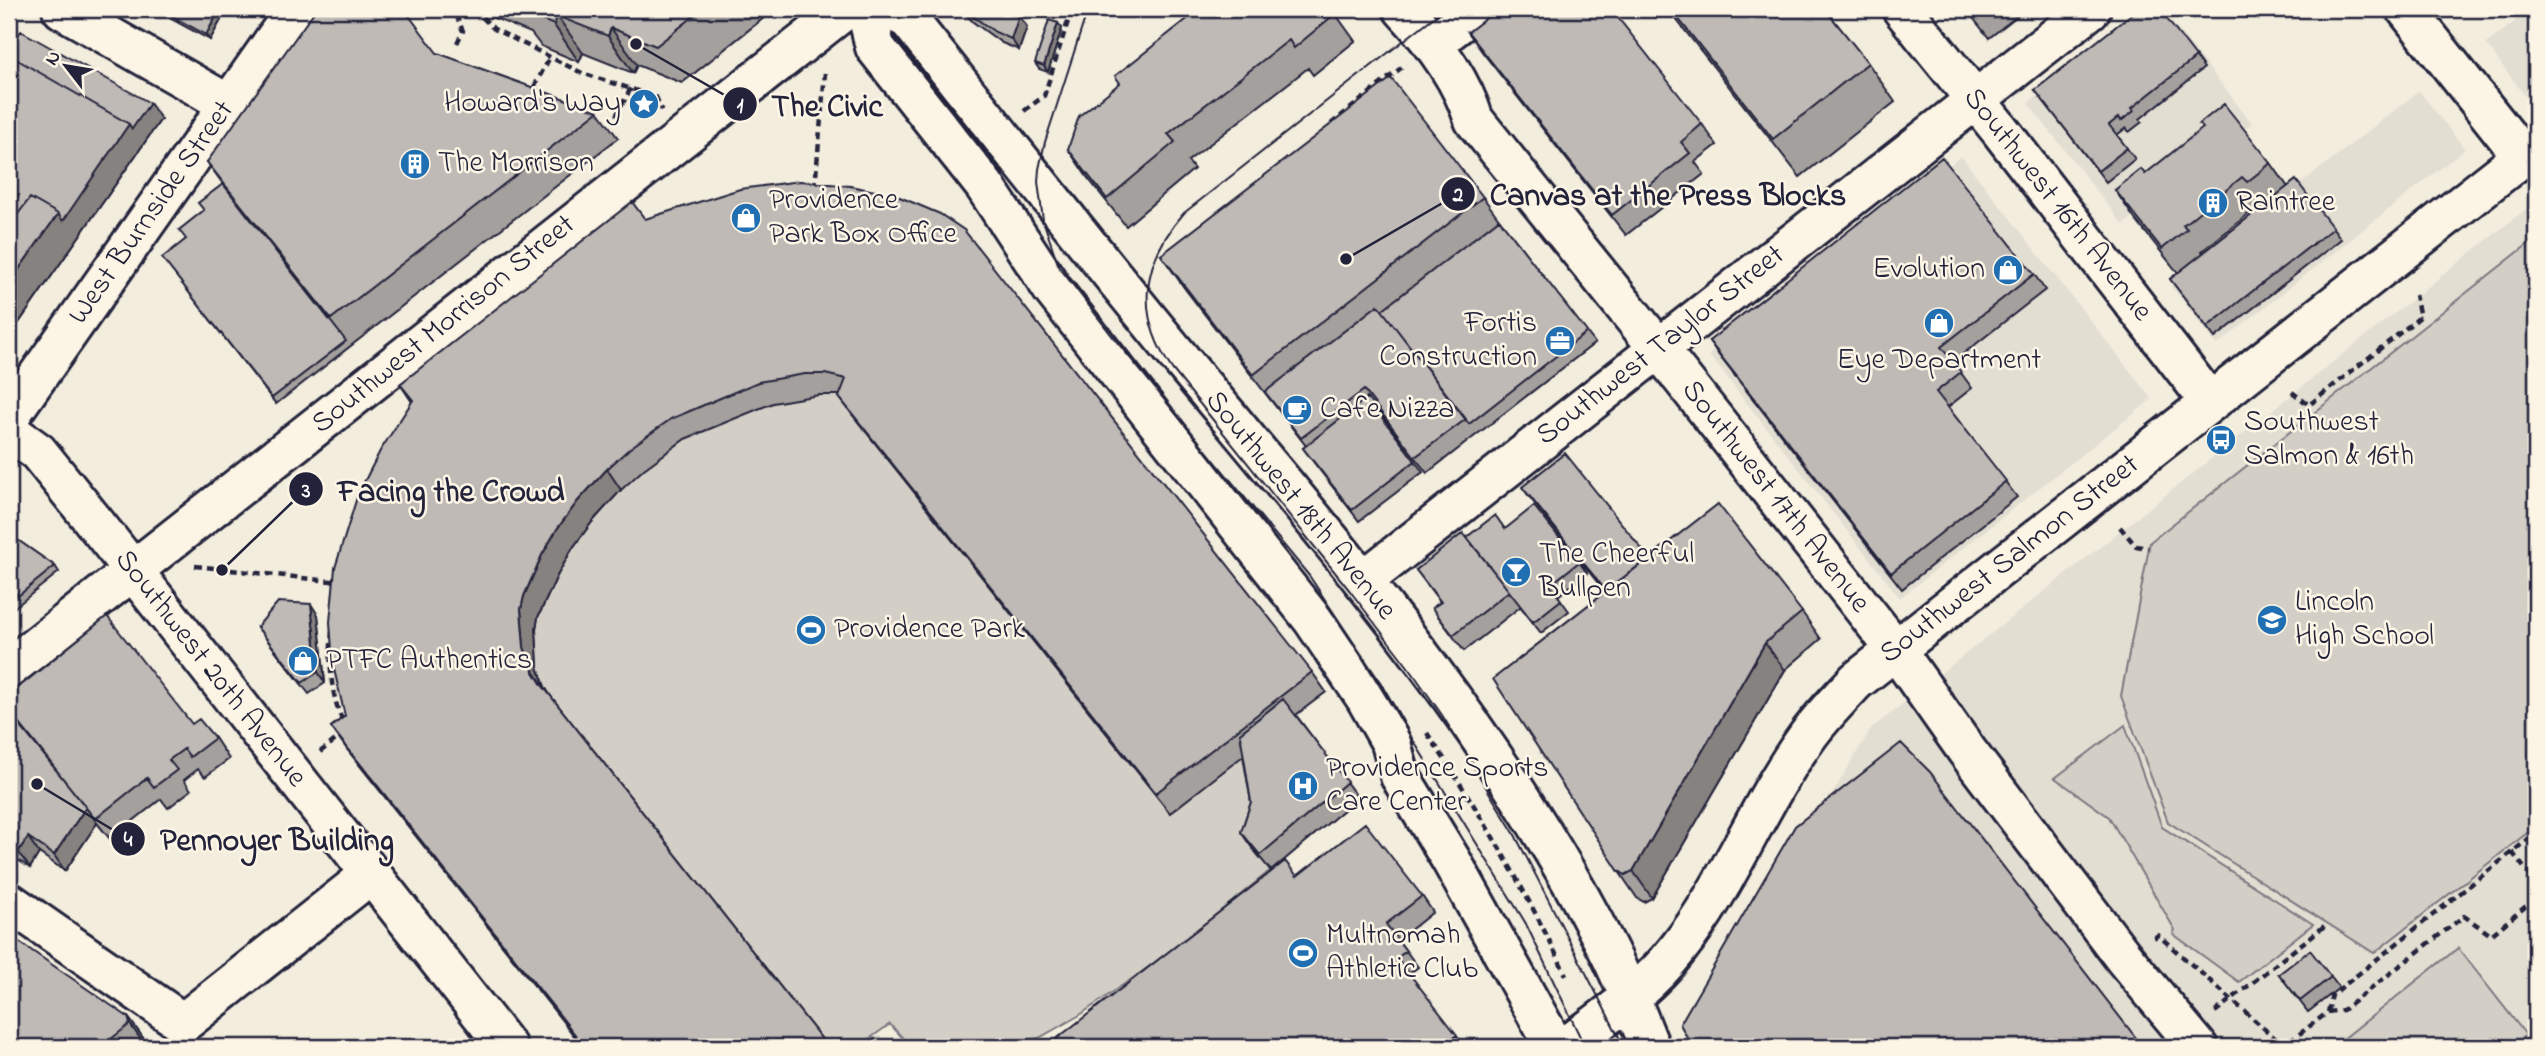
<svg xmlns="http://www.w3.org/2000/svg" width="2545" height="1056" font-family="'Indie Flower',sans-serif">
  <rect width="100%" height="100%" fill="#f3edde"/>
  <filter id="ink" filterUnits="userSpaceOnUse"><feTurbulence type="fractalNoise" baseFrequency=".0143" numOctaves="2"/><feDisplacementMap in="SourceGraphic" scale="14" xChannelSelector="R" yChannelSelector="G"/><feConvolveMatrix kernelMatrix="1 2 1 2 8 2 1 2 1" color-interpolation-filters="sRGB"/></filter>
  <g filter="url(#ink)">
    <path fill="#e3ded2" d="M2147,9H2162L2252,123L2123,225L2028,103Z
      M2531,9H2536V95L2529,101L2486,44Z
      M2419,91L2465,149L2217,345L2171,286Z
      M1961,156L2152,399L1900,598L1709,355Z
      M2536,201V1047H1691L1690,1039L1717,986L1871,729Z"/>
    <path fill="#d4cfc6" stroke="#7b7880" stroke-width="2" d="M2536,238V826L2374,953L2168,822L2121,696L2150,542Z
      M978,251L1326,692L1295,715L1358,798L1180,945L1080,1015L1039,1038L986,1047L909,1045L890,1024L858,1047H583L346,748L359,736L344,642Z
      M2125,725L2162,827L2313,924L2239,982L2173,934L2175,930L2109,817L2055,778Z
      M2458,948L2526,1035L2510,1047H2333Z"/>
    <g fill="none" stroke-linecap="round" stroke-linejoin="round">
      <g stroke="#22223b" stroke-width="44">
        <path id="minor" d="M62,9L228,104
          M866,9L875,47L984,185L1053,290L1313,620L1365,697L1391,743L1400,776L1451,860L1555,1047
          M888,9L908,19C1001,136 1093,253 1188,368C1339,550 1495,730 1604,942C1622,976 1636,1012 1650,1047
          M1403,9C1433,41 1461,78 1474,120L1659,349L1896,650L1967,751L2124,958L2198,1047
          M1902,9L2000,130L2210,402
          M2406,9L2523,157
          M1432,44L1478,9
          M9,431L38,452L108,539L507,1047
          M1364,580L2091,9
          M9,668L846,9
          M9,902L183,1023L371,874
          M1566,1047C1604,1017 1647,989 1677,950C1729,885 1758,804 1807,737C1821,717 1839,699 1856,681L2536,146"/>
      </g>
      <g stroke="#22223b" stroke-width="44">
        <path id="major" d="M9,417L296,9"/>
      </g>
      <path stroke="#22223b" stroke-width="4.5" stroke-dasharray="7 5" stroke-linecap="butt" d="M474,9L494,29L582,73L656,97L662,110
        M457,43L463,31L455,13L459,9
        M534,87L550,57
        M1024,111L1044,96L1072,9
        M616,116L631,88
        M1331,124L1406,64
        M815,187L825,73
        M2292,392L2309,405L2420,317L2415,295
        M2120,527L2136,546L2148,548
        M195,566L339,582
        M332,631C329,663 330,693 343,722
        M1427,733C1479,810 1526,890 1566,975
        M320,752L342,735
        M2512,852L2536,883
        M2154,938L2158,935L2284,1046L2328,1012L2343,1010L2464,916L2491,935L2536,898
        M2215,1012L2327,924
        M2328,1012L2332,995L2536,833"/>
      <use href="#minor" stroke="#fcf5e5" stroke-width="38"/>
      <use href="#major" stroke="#fcf5e5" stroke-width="38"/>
      <path stroke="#22223b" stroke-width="2" d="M1088,9L1045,142L1039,169L1038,182L1043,220L1059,267L1113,337L1310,577L1349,636L1525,922L1585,1047
        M1444,9L1184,213C1141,262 1135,315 1172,369L1350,591L1412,672L1442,715L1514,833L1624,1047"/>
    </g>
    <path fill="#a4a09d" stroke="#22223b" stroke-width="2" fill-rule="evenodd" d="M153,9H227L210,40Z
      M487,9H775L682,83L637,65L633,73L583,53L579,62L541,46L531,33L494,18Z
      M961,9H1003L1019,16L1027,27L1019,50L1002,43L973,22Z
      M1332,9L1355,41L1313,75L1308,68L1188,161L1194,169L1126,226L1087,177L1068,149Z
      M1668,9H1825L1868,63L1895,102L1800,177Z
      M1966,9H2026L1989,38Z
      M9,27L16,38L161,119L9,337Z
      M1062,28L1048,72L1039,69L1035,63Z
      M1468,32L1702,124L1717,145L1695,162L1704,174L1626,235L1483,53Z
      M437,53L598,111L618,138L276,404L166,263L186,239L203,210L223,184L207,162Z
      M2196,57L2204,68L2140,119L2142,122L2129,132L2126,128L2117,135L2135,159L2106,182L2035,90Z
      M2271,163L2288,187L2333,228L2341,239L2215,338L2170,279L2178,273L2134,218L2115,190L2145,174ZM2261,204L2263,206L2203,253L2202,251Z
      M1483,197L1499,219L1595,343L1427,473L1375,406L1374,407L1423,472L1359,521L1311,459L1303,448L1306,446L1185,289L1161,255Z
      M645,219L1312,672L1326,692L1296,715L1358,798L1271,871L1252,848L1241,832L1251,802L1243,756L1170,813L854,417L839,397L840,395H819L773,403L685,439L644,469L621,490L592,522L572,549L557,576L538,617L536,629L538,667L545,687L550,695L828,1047H583L346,748L331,727L345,716L412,402L400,384Z
      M2034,274L2045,290L1953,362L1972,388L1948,407L2017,497L1902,589L1720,357L1709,341Z
      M1522,487L1649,558L1802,612L1821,639L1785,670L1652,898L1644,902L1637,898L1618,870L1605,592L1534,503Z
      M9,534L55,566L59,572L9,612Z
      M1467,537L1579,562L1587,573L1558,596L1569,611L1541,633L1520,606V607L1464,651L1432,608L1440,602L1416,570Z
      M318,615L325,683L309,694L257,627Z
      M9,695L192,724L215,738L229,759L205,777L198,769L184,780L191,790L168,808L161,799L110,839L97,823L65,871L39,853L30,868L9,854Z
      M1297,876L1422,896L1433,912L1398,940L1418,967L1409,974L1465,1047H1046Z
      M2279,974L2331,977L2339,988L2308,1012Z
      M128,1017L143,1038L144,1044L140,1047H9Z"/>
    <path fill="#86827f" stroke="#22223b" stroke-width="2" d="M220,9H227L210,40L206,35Z
      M557,16L583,53L579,62L554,25Z
      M1019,16L1027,27L1019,50L1011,39Z
      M1058,23L1062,28L1048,72L1044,66Z
      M9,27L16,38L9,52Z
      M611,28L637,65L633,73L608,36Z
      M150,103L161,119L9,337V283L58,214L129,124Z
      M607,469L621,490L592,522L572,549L557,576L538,617L536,629L538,667L545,687L557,706L531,667L524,647L521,609L524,596L542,555L557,529L578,501Z
      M311,604L318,615L325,683L318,672Z
      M1765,643L1785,670L1652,898L1633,871Z
      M86,807L97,823L65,871L54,855Z
      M28,837L39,853L30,868L18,852Z
      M128,1017L143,1038L144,1044L130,1024Z"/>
    <path fill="#bfbab6" stroke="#22223b" stroke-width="2" d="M159,9H220L206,35Z
      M316,9H404L437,53L598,111L331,319L207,162Z
      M515,9H703L656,46L611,28L608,36L557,16L554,25Z
      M963,9H1003L1019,16L1011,39L995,32Z
      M1200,9H1332L1336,13L1294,48L1289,40L1168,134L1175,142L1107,199L1068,149L1079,116L1120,83L1115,76Z
      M1498,9H1611L1702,124L1681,142L1690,153L1612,215L1468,32Z
      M1671,9H1825L1868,63L1773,139Z
      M2138,9H2159L2196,57L2132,108L2134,111L2121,121L2119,117L2109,125L2127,148L2098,171L2035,90Z
      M1049,20L1058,23L1044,66L1035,63Z
      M21,31L150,103L132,129L129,124L9,55V49Z
      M9,55L129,124L63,221L58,214L30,198L9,226V200L13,203L19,195L9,190Z
      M1391,78L1483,197L1253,375L1161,255Z
      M2224,104L2271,163L2247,182L2242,177L2183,225L2187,229L2162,249L2115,190L2141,169L2145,174L2203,128L2199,124Z
      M1942,157L2034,274L1941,347L1961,372L1936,392L2006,481L1891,573L1709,341Z
      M2296,180L2333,228L2207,327L2170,279Z
      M800,181L850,186L895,195L940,214L964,230L1312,672L1156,793L839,397L846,379L825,374H805L758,382L671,419L630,448L607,469L578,501L557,529L542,555L524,596L521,609L524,647L531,667L542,685L828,1047H585L331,727L345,716L333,665L330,622L335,568L358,494L380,451L413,400L400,384L632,202L645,219L740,189Z
      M223,184L346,341L272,398L162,258L186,239L179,230L204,210L198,203Z
      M30,198L58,214L9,283V226Z
      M1499,219L1587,332L1469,424L1382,310Z
      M1378,305L1466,419L1415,457L1364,390L1301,438L1265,392Z
      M1367,398L1415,461L1352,510L1303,448Z
      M1565,453L1649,558L1606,591L1522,487Z
      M1718,504L1802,612L1765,643L1633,871L1625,875L1618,870L1493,679Z
      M1534,506L1579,562L1550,585L1561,600L1533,622L1467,537L1495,515L1505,529Z
      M1463,533L1509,591L1453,635L1432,608L1441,602L1416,570Z
      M9,534L55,566L18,596L9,584Z
      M278,602L311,604L318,672L302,683L257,627Z
      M107,616L192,724L199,719L215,738L190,757L184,749L169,760L177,770L154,787L147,778L95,819L9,710V695Z
      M1283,699L1347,782L1260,855L1241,832L1251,802L1240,733Z
      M9,712L86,807L54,855L28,837L18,852L9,845Z
      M1901,743L1930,772L2143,1047H1692L1680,1024L1795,826Z
      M1365,823L1422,896L1386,924L1406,951L1397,958L1457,1035L1440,1047H1046L1285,861L1297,876Z
      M9,935L128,1017L130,1024L101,1047H9Z
      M2310,950L2331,977L2300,1001L2279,974Z
      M2536,1038V1047H2524Z"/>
  </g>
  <defs>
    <g id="sight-disc" transform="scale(1.575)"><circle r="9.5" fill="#1f6fb2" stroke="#fcf5e5"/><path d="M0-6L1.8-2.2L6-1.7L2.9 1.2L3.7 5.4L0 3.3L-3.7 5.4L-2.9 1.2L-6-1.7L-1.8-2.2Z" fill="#fff"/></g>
    <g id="building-disc" transform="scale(1.575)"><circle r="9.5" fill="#1f6fb2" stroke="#fcf5e5"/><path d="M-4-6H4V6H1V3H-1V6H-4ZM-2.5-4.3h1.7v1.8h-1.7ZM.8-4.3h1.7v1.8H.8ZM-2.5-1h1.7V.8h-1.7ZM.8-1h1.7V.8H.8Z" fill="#fff"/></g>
    <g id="shop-disc" transform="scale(1.575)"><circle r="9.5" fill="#1f6fb2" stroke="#fcf5e5"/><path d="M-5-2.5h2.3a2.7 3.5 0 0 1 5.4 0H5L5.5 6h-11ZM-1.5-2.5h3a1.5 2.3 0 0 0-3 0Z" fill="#fff"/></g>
    <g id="office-disc" transform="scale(1.575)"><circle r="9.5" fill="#1f6fb2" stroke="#fcf5e5"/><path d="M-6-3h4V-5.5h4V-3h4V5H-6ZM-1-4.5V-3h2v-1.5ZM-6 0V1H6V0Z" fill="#fff"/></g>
    <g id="cafe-disc" transform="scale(1.575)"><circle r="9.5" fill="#1f6fb2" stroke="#fcf5e5"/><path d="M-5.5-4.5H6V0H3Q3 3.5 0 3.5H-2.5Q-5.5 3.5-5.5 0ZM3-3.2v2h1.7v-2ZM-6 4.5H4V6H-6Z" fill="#fff"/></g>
    <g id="bus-disc" transform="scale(1.575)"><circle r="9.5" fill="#1f6fb2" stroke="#fcf5e5"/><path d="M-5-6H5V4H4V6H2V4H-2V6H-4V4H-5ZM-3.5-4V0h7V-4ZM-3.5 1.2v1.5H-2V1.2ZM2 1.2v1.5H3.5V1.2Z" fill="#fff"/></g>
    <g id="bar-disc" transform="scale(1.575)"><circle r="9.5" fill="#1f6fb2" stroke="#fcf5e5"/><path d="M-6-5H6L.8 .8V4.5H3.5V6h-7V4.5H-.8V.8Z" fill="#fff"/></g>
    <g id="school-disc" transform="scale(1.575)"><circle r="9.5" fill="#1f6fb2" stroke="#fcf5e5"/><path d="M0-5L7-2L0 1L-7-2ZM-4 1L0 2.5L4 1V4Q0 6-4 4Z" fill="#fff"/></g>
    <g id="stadium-disc" transform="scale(1.575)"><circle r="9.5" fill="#1f6fb2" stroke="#fcf5e5"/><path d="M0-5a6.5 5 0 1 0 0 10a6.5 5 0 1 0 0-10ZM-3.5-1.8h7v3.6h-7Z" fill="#fff"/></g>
    <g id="hospital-disc" transform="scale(1.575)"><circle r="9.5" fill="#1f6fb2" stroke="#fcf5e5"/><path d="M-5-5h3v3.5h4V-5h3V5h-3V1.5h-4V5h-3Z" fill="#fff"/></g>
  </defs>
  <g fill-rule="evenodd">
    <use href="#sight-disc" x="644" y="104"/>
    <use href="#building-disc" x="415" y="164"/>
    <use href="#building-disc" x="2213" y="203"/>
    <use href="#shop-disc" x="746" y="218"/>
    <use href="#shop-disc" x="2008" y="270"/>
    <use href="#shop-disc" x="1939" y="323"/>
    <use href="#office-disc" x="1560" y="341"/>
    <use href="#cafe-disc" x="1297" y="410"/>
    <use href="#bus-disc" x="2221" y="440"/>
    <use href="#bar-disc" x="1516" y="572"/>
    <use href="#school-disc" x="2272" y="620"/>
    <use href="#stadium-disc" x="811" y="630"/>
    <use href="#shop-disc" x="303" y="661"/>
    <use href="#hospital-disc" x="1303" y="786"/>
    <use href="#stadium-disc" x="1303" y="953"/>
  </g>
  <g text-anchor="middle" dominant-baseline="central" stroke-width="5" stroke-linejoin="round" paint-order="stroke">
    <g font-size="30" fill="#22223b" stroke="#fcf5e5" text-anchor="start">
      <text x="621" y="104" text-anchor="end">Howard's Way</text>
      <text x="438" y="164">The Morrison</text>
      <text x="769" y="201">Providence<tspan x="769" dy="34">Park Box Office</tspan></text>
      <text x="2236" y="203">Raintree</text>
      <text x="1985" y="270" text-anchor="end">Evolution</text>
      <text x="1537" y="324" text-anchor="end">Fortis<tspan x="1537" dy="34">Construction</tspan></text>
      <text x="1939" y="361" text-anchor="middle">Eye Department</text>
      <text x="1320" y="410">Cafe Nizza</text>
      <text x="2244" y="423">Southwest<tspan x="2244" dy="34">Salmon &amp; 16th</tspan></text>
      <text x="1539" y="555">The Cheerful<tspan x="1539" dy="34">Bullpen</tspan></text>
      <text x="2295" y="603">Lincoln<tspan x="2295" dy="34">High School</tspan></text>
      <text x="834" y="630">Providence Park</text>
      <text x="326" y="661">PTFC Authentics</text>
      <text x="1326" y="769">Providence Sports<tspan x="1326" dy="34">Care Center</tspan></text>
      <text x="1326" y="936">Multnomah<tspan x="1326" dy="34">Athletic Club</tspan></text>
    </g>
    <g font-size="30" fill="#22223b" stroke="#fcf5e5">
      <text transform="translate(2057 205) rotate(52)">Southwest 16th Avenue</text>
      <text transform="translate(152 213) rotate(-55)">West Burnside Street</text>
      <text transform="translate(444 325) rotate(-39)">Southwest Morrison Street</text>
      <text transform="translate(1661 346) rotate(-38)">Southwest Taylor Street</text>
      <text transform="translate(1775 497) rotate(52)">Southwest 17th Avenue</text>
      <text transform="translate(1300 506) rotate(51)">Southwest 18th Avenue</text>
      <text transform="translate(2010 560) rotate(-38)">Southwest Salmon Street</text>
      <text transform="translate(210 669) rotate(52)">Southwest 20th Avenue</text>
    </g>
  </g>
  <path fill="none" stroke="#22223b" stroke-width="2.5" d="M636 44L740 104M1346 259L1458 194M222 570L306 489M37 784L128 839"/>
  <g fill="#22223b" stroke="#fcf5e5" stroke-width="2.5">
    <circle cx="636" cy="44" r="7"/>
    <circle cx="1346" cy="259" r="7"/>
    <circle cx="222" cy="570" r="7"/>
    <circle cx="37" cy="784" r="7"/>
    <circle cx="740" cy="104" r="18"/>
    <circle cx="1458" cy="194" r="18"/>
    <circle cx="306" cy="489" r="18"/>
    <circle cx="128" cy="839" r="18"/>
  </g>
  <g font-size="21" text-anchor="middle" font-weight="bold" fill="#fff">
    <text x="740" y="112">1</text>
    <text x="1458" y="201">2</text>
    <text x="306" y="497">3</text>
    <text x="128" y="846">4</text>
  </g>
  <g font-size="32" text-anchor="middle" font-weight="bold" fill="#22223b" stroke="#fcf5e5" stroke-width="5" stroke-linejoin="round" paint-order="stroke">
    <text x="827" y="116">The Civic</text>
    <text x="1668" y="205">Canvas at the Press Blocks</text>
    <text x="451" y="501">Facing the Crowd</text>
    <text x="277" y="850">Pennoyer Building</text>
  </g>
  <rect width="2545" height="1056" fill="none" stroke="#fcf5e5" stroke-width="35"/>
  <rect x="18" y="18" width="2510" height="1021" fill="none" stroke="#22223b" stroke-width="2.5" filter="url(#ink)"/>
  <g transform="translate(66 66) rotate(301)" stroke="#fcf5e5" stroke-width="5" paint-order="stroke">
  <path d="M0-5L12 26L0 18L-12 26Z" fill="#22223b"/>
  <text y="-10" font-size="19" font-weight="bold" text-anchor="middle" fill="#22223b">N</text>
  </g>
</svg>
